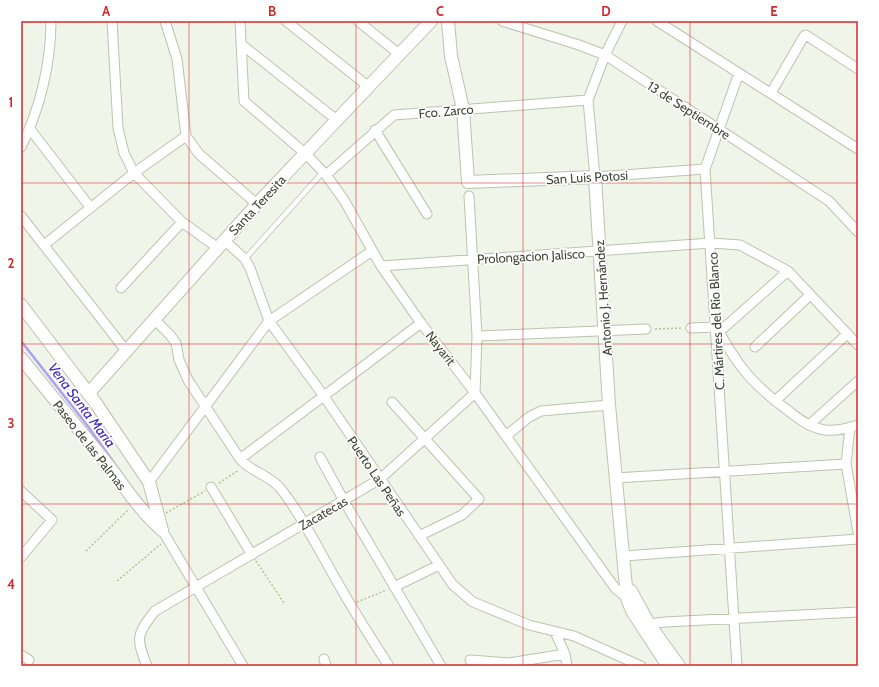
<svg xmlns="http://www.w3.org/2000/svg" width="879" height="687" font-family="Cabin,sans-serif">
  <rect width="100%" height="100%" fill="#eff5e8"/>
  <g fill="none" stroke-linecap="round" stroke-linejoin="round">
    <path stroke="#af9ff6" stroke-width="2.5" d="M21,341L87,425L122,474"/>
    <g stroke="#bac5ac" stroke-width="6">
      <path id="service" d="M245,259L323,172"/>
    </g>
    <g stroke="#bac5ac" stroke-width="11">
      <path id="minor" d="M112,21L118,128L124,153L134,173L182,222L218,248
        M165,21L177,59L186,136L199,154L257,204
        M240,21L244,101L306,154L326,175L344,200L381,266L421,323L475,393L615,588L627,598L631,597
        M286,21L369,87
        M358,21L399,54
        M502,21L579,45L605,55L829,201L858,232
        M622,21L605,55L588,100L595,177L705,169
        M657,21L858,149
        M241,44L338,121
        M771,93L804,36L806,35L858,69
        M30,129L90,207
        M375,130L427,214
        M21,147C40,109 51,63 51,21
        M326,175L394,115L588,100
        M21,216L127,352
        M224,240L245,259L250,268L269,321L323,395L453,585L473,602L529,625L574,636L641,666
        M44,245L134,173L186,136
        M381,266L711,243L740,245L788,271L858,345
        M121,288L182,222
        M155,320L170,335L176,343L179,360L188,380L240,459L421,323
        M691,328L716,327
        M718,330C739,368 754,386 790,412C800,420 811,428 825,430C835,431 849,428 858,425
        M719,332L788,271
        M477,336L646,329
        M755,347L810,295
        M775,401L847,334
        M392,402L479,499L462,515L419,536
        M809,425L858,381
        M850,427L846,464L858,532
        M506,436L529,417L541,411L609,405
        M320,457L344,501L441,666
        M240,459C252,473 269,474 281,489C302,516 318,548 335,578C352,608 370,637 389,666
        M615,478L846,464
        M149,482L269,321L372,251
        M211,487L252,555
        M21,491L52,520L21,557
        M162,530L243,666
        M624,556L858,539
        M394,587L439,565
        M649,624L665,622L858,612
        M555,632L565,654L567,666
        M21,655L29,660
        M324,659L326,666
        M470,660L509,663L565,654
        M147,666C136,638 136,635 155,611L380,479L475,393L477,336L469,196
        M737,666L705,169L739,73"/>
    </g>
    <g stroke="#bac5ac" stroke-width="14">
      <path id="tertiary" d="M448,21L451,56L463,109L468,182L595,177L609,405L627,598L632,611L668,666
        M21,305L95,402L149,482L162,530
        M21,358C50,394 79,429 108,465C125,487 140,511 162,530
        M88,394L257,204L431,21
        M631,591L649,624L679,666"/>
    </g>
    <path stroke="#b2c599" stroke-width="1.5" stroke-dasharray="2 2" stroke-linecap="butt" d="M655,329L683,328
      M46,374L55,367
      M81,416L88,409
      M219,483L239,470
      M166,513L205,491
      M86,551L129,509
      M256,561L284,603
      M117,581L161,544
      M357,602L387,590"/>
    <use href="#service" stroke="#fff" stroke-width="4.5"/>
    <use href="#minor" stroke="#fff" stroke-width="9"/>
    <use href="#tertiary" stroke="#fff" stroke-width="12"/>
  </g>
  <path fill="none" stroke="#d62828" stroke-width="1" stroke-opacity="0.55" d="M189,21V666M356,21V666M523,21V666M690,21V666M21,183H858M21,344H858M21,504H858"/>
  <g text-anchor="middle" dominant-baseline="central" stroke-width="3.5" stroke-linejoin="round" paint-order="stroke">
    <g font-size="13" fill="#424936" stroke="#fff">
      <text transform="translate(689 110) rotate(33)">13 de Septiembre</text>
      <text transform="translate(446 111) rotate(-5)">Fco. Zarco</text>
      <text transform="translate(587 177) rotate(-3)">San Luis Potosi</text>
      <text transform="translate(257 205) rotate(-47)">Santa Teresita</text>
      <text transform="translate(531 256) rotate(-3)">Prolongacion Jalisco</text>
      <text transform="translate(603 298) rotate(-94)">Antonio J. Hernández</text>
      <text transform="translate(716 321) rotate(-93)">C. Mártires del Río Blanco</text>
      <text transform="translate(441 348) rotate(52)">Nayarit</text>
      <text transform="translate(90 445) rotate(52)">Paseo de las Palmas</text>
      <text transform="translate(377 476) rotate(56)">Puerto Las Peñas</text>
      <text transform="translate(323 513) rotate(-30)">Zacatecas</text>
    </g>
    <g font-size="14" font-style="italic" fill="#4325bf" stroke="#fff">
      <text transform="translate(82 405) rotate(53)">Vena Santa Maria</text>
    </g>
  </g>
  <rect width="879" height="687" fill="none" stroke="#ffffff" stroke-width="44"/>
  <rect x="22" y="22" width="835" height="643" fill="none" stroke="#d62828" stroke-width="1.5"/>
  <g font-size="13" text-anchor="middle" font-weight="bold" fill="#d62828">
    <text x="106" y="16">A</text>
    <text x="272" y="16">B</text>
    <text x="440" y="16">C</text>
    <text x="606" y="16">D</text>
    <text x="774" y="16">E</text>
    <text x="11" y="107">1</text>
    <text x="11" y="268">2</text>
    <text x="11" y="428">3</text>
    <text x="11" y="589">4</text>
  </g>
</svg>
